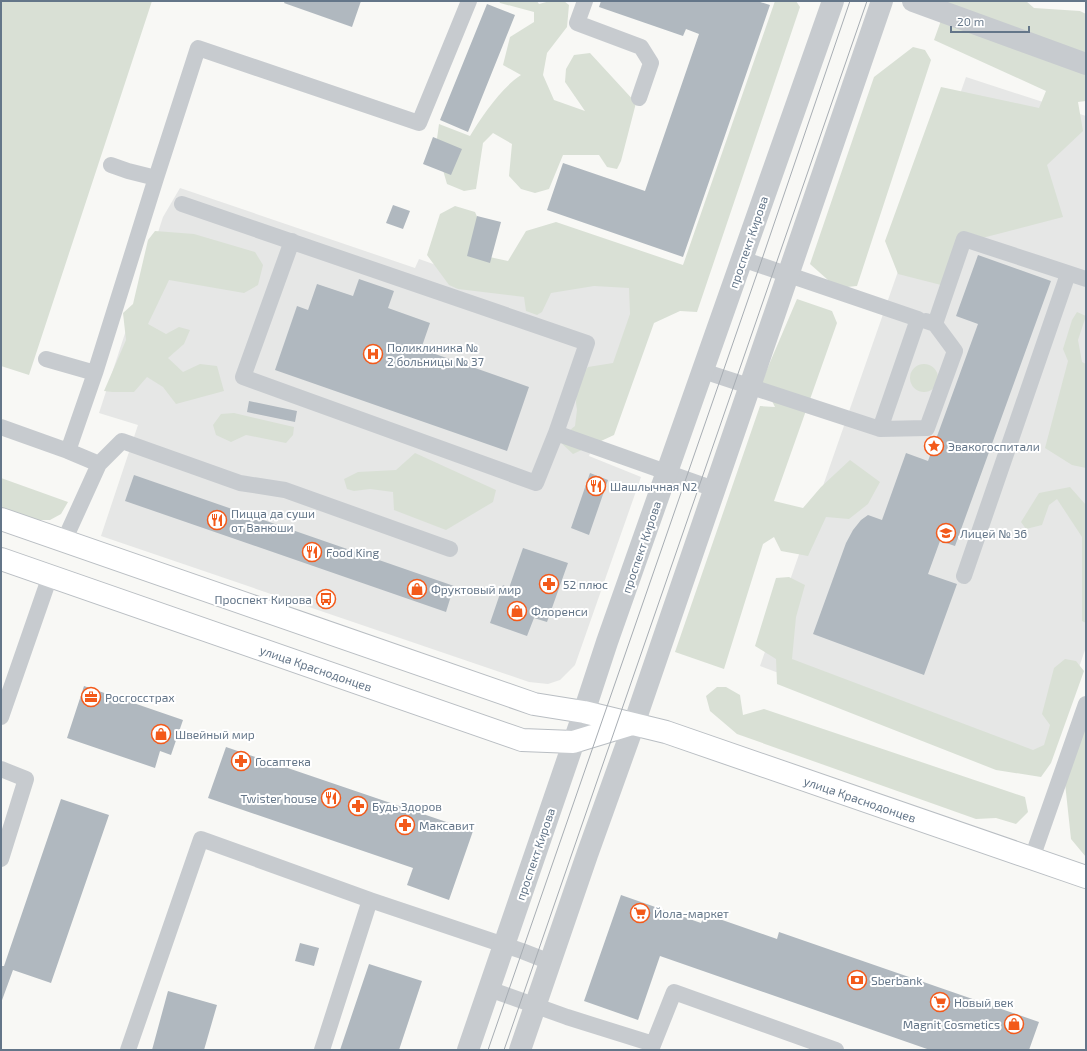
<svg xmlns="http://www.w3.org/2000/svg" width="1087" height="1051" font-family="'Exo 2',sans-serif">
  <rect width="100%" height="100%" fill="#f8f8f5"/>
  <path fill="#e6e7e6" d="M966,77L1086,116V647L1043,772L760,666Z
    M180,188L415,268L419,259L519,294L535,251L649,294L589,456L641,477L575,665L560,680L548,684L529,682L101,536L138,425L99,413L163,217Z"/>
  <path fill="#d9e0d5" d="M1,1H152L29,375L1,366Z
    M499,1H537L539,4L550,1H564L569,5L567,27L547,53L543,75L554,100L585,111L565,82L566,69L574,55L590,53L636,103L621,161L617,169L607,167L599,155H563L549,189L535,193L521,189L509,176L512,144L493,133L483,143L476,189L464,191L447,184L436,146L439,124L470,136C482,116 501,88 521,75L503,65L510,37L534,22V12L500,3Z
    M775,1H796L800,7L697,312L680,311L654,323L614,435L573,454L558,440L575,426L577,410L576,403L577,382L588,367L613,363L630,314L629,288L594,286L551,293L542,312L537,315L526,311L524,297L458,289L449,285L427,255L440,214L455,206L475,212L479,221L471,253L508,261L526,231L556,222L683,265Z
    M948,1H1026L1034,8L1080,11L1086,14V101L1078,102L1083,131L1047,165L1063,217L959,244L945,286L898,274L885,241L941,87L1039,108L1046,91L934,40Z
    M913,47L925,50L931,60L857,286L837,288L810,264L874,77Z
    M155,231L194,234L255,252L263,265L258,285L244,293L169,280L148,324L166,334L179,327L190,330L184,344L168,358L183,372L200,364L217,366L224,391L176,404L163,387L147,377L134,392H112L104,391L126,340L123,313L133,304L148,240Z
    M797,299L832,311L837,323L774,501L803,508L821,487L850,460L880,482L868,504L849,519L826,517L808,556L781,551L774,537L763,544L724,669L675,652L760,406L775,407L762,381Z
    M1077,312L1086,316L1078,340L1082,362L1086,364V468L1072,465L1045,448L1068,361L1063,349L1072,320Z
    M910 378a14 14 0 1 1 28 0a14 14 0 1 1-28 0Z
    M234,413L294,427L293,435L286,443L246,435L231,442L216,435L213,425L221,414Z
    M415,453L496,490L493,502L446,530L394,510L393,492L370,489L354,491L347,489L344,479L358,472L396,470Z
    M1,478L68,502L61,514L50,520H37L1,507Z
    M1070,487L1086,505V623L1082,621V537L1057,499L1049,505L1042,525L1026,529L1021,522L1039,493Z
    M789,577L805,585L796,617L792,659L1033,750L1044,745L1050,725L1042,714L1054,668L1065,659L1076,661L1084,671L1051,763L1041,777L996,770L777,684L776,659L755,646L776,578Z
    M717,687H726L740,695L743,715L764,709L1025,797L1028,812L1016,824L996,818L976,819L737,734L710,711L706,696Z
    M1086,723V857L1071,839L1065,783Z"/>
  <path fill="#b0b8bf" d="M285,1H361L352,27L284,3Z
    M601,1H757L770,5L683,257L547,210L563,163L645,191L699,34L686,29L683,36L599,7Z
    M487,4L515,15L468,132L440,120Z
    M433,137L462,149L451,175L423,164Z
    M393,205L410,211L403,229L386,223Z
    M477,216L501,222L490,263L467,256Z
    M978,255L1051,281L955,546L940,541L928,574L957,584L924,675L813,634L846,543L853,530L861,520L868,515L882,520L906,453L928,461L978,324L956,316Z
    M359,279L394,291L388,308L430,323L421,349L529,387L507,451L275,370L297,306L308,310L317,284L353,296Z
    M249,401L297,411L295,422L247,412Z
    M590,473L608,480L589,535L571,528Z
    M134,475L454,586L446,612L125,501Z
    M523,548L568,563L547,622L534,618L527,636L490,623L503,585L509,588Z
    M84,686L183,720L171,755L160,751L155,768L67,738Z
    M226,747L473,831L449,900L407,885L413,868L208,798Z
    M61,799L109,815L51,983L13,970L1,1003V966H4Z
    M621,895L701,923L705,914L777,939L779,932L1039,1022L1029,1050H930L660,956L638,1020L584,1001Z
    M300,943L319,948L314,966L295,961Z
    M369,964L422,981L399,1050H340Z
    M168,991L217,1005L204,1050H152Z"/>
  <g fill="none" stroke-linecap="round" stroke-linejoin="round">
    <g stroke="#b9bec3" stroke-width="24">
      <path id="secondary" d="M1,519L534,704L584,712L666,732L1086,877
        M1,559L522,740L573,742L632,724"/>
    </g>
    <path stroke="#c7cbcf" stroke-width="16" d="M585,1L577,23L641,47L651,63L639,98
      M156,178L198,48L419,123L469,1
      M182,204L587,343L556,433L714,489
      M292,241L243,377L536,483L556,433
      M935,324L964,239L1086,279
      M46,359L95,373
      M703,371L880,429L918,319L742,259
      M1,427L68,451
      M880,429L927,428L955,351L935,324L926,321
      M99,464L122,441L240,483L285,490L450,549
      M64,541L99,464L68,451L95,373L156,178L128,171L111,165
      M964,576L1068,274
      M1,717L50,576
      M1,769L26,779L1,859
      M1032,858L1086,704
      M370,900L522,951L550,962
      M489,989L567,1017L653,1044
      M128,1050L201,839L370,900L322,1050
      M651,1050L674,992L836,1050"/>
    <path stroke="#c7cbcf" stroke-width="22" d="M913,1L1086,64
      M468,1050L584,712
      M520,1050L587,855L634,724"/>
    <path stroke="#c7cbcf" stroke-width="22" d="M584,712L607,642L833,1
      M634,724L882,1"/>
    <use href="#secondary" stroke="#fff" stroke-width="22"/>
    <path stroke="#a7adb3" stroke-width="1" d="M488,1050L760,265L850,1
      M504,1050L867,1"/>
  </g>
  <defs>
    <g id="hospital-ring" transform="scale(1)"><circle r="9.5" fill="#fff" stroke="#f35a1a" stroke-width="1.5"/><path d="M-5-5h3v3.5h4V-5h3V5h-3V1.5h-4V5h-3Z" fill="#f35a1a"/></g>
    <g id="sight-ring" transform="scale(1)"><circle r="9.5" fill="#fff" stroke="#f35a1a" stroke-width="1.5"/><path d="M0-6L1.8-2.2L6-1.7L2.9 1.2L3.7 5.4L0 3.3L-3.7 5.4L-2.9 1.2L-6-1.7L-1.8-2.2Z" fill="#f35a1a"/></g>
    <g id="restaurant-ring" transform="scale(1)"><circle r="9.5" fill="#fff" stroke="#f35a1a" stroke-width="1.5"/><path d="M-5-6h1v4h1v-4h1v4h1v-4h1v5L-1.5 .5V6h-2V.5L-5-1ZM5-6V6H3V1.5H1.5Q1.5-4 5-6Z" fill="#f35a1a"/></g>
    <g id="school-ring" transform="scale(1)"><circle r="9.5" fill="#fff" stroke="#f35a1a" stroke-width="1.5"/><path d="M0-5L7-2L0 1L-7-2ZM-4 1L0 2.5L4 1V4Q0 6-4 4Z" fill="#f35a1a"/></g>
    <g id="pharmacy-ring" transform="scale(1)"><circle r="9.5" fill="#fff" stroke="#f35a1a" stroke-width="1.5"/><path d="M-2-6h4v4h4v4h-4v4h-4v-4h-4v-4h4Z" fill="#f35a1a"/></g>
    <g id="shop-ring" transform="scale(1)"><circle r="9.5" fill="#fff" stroke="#f35a1a" stroke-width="1.5"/><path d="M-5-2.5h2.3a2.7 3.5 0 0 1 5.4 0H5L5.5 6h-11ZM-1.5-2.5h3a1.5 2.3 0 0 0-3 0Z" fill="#f35a1a"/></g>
    <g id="bus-ring" transform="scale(1)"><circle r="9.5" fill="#fff" stroke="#f35a1a" stroke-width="1.5"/><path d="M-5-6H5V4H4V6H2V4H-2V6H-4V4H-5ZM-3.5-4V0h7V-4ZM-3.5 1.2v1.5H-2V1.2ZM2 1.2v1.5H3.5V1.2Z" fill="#f35a1a"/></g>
    <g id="office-ring" transform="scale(1)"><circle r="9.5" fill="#fff" stroke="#f35a1a" stroke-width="1.5"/><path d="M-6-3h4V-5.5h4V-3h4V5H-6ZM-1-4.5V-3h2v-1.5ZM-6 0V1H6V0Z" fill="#f35a1a"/></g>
    <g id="supermarket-ring" transform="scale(1)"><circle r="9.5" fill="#fff" stroke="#f35a1a" stroke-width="1.5"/><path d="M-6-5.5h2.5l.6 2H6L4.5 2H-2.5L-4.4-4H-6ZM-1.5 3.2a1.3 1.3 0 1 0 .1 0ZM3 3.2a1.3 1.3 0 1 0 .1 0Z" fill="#f35a1a"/></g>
    <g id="bank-ring" transform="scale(1)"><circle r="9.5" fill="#fff" stroke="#f35a1a" stroke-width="1.5"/><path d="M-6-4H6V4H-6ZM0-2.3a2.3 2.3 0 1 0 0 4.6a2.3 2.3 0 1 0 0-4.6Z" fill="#f35a1a"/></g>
  </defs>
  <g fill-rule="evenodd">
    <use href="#hospital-ring" x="373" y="354"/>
    <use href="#sight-ring" x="934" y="446"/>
    <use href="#restaurant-ring" x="596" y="486"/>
    <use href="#restaurant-ring" x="217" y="520"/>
    <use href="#school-ring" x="946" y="533"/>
    <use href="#restaurant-ring" x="312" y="552"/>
    <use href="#pharmacy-ring" x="549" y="584"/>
    <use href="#shop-ring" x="417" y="589"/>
    <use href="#bus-ring" x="326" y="599"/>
    <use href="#shop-ring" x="517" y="611"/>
    <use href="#office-ring" x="91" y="697"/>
    <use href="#shop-ring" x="161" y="734"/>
    <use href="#pharmacy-ring" x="241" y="761"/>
    <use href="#restaurant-ring" x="331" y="798"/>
    <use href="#pharmacy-ring" x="358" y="806"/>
    <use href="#pharmacy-ring" x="405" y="825"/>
    <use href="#supermarket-ring" x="640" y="913"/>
    <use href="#bank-ring" x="857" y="980"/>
    <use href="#supermarket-ring" x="940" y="1002"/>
    <use href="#shop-ring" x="1014" y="1024"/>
  </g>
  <g text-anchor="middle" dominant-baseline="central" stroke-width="4" stroke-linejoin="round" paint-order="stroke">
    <g font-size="12" fill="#647689" stroke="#fff">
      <text transform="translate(748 242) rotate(-71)">проспект Кирова</text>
      <text transform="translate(641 547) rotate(-71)">проспект Кирова</text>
      <text transform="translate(316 668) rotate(19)">улица Краснодонцев</text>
      <text transform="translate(860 799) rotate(19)">улица Краснодонцев</text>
      <text transform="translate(535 854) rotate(-71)">проспект Кирова</text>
    </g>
    <g font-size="12" fill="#647689" stroke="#fff" text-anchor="start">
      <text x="387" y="347">Поликлиника №<tspan x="387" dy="14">2 больницы № 37</tspan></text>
      <text x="948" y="446">Эвакогоспитали</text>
      <text x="610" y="486">Шашлычная N2</text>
      <text x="231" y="513">Пицца да суши<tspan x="231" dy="14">от Ванюши</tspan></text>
      <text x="960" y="533">Лицей № 36</text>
      <text x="326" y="552">Food King</text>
      <text x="563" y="584">52 плюс</text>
      <text x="431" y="589">Фруктовый мир</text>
      <text x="312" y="599" text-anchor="end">Проспект Кирова</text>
      <text x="531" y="611">Флоренси</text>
      <text x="105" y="697">Росгосстрах</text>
      <text x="175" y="734">Швейный мир</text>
      <text x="255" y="761">Госаптека</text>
      <text x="317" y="798" text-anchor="end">Twister house</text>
      <text x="372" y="806">Будь Здоров</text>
      <text x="419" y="825">Максавит</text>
      <text x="654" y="913">Йола-маркет</text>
      <text x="871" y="980">Sberbank</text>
      <text x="954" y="1002">Новый век</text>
      <text x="1000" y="1024" text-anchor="end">Magnit Cosmetics</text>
    </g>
  </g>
  <rect width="1087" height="1051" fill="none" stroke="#647689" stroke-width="4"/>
  <path d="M951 26v6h78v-6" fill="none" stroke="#647689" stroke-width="2"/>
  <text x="957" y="26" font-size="12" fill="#647689" stroke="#ffffff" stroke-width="3" paint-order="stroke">20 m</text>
</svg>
